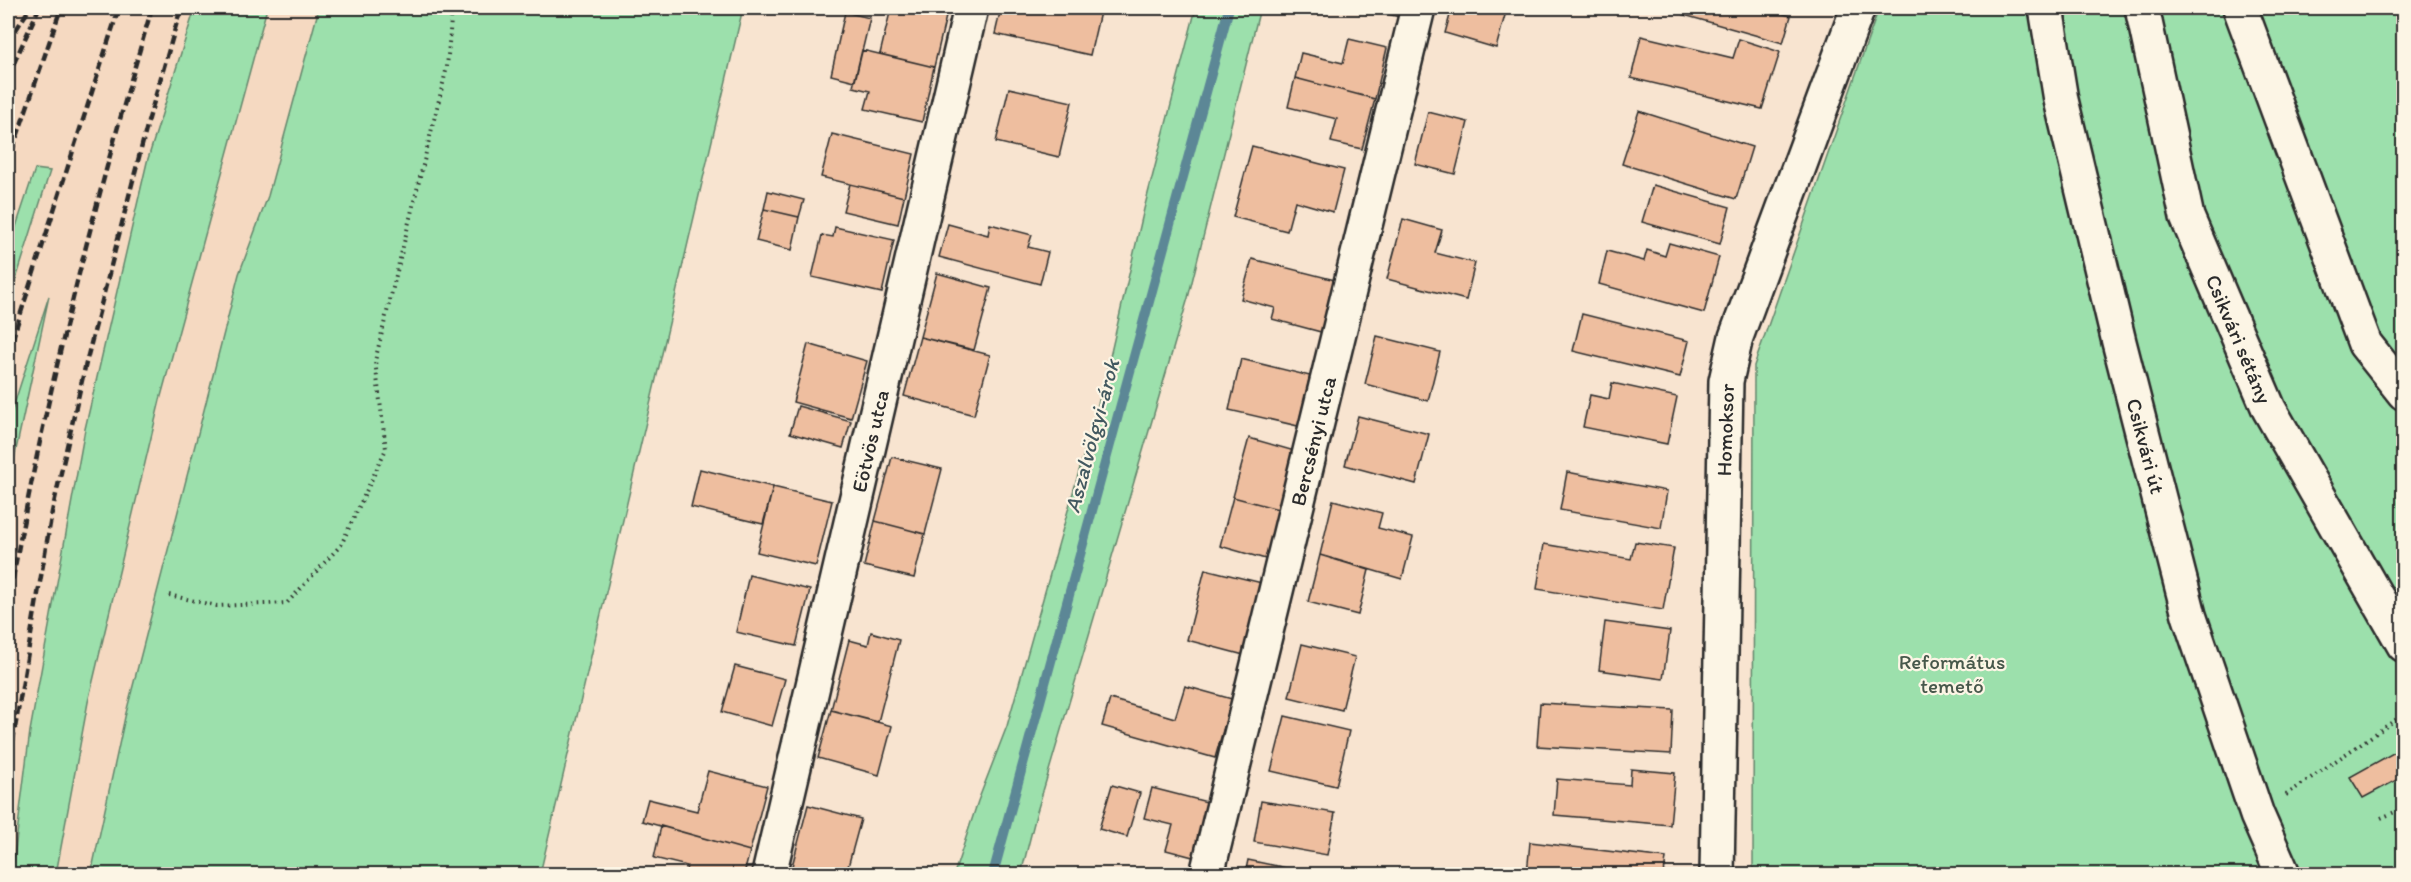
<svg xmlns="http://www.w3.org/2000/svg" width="2411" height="882" font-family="Itim,sans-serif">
  <rect width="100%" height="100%" fill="#f8e4d0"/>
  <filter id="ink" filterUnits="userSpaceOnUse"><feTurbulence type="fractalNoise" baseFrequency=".0167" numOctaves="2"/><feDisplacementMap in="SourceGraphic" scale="12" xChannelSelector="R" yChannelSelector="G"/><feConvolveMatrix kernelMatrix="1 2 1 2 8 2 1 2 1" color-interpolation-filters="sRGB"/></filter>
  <g filter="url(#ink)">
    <path fill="#f5d9c1" d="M8,8H195L147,162L62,552L30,731L12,874H8V487L47,305L8,423V305L50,172L35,169L8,251Z
      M267,8H319L268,196L239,274L125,717L91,874H56L88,702L160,400Z"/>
    <path fill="#9ce0ac" stroke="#64866c" stroke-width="1.5" d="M195,8H267L160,400L88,702L56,874H12L30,731L85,429L147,162Z
      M319,8H743L540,874H91L125,717L239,274L268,196Z
      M1196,8H1260L1188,298L1036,815L1021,874H954L978,801L1007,726L1104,383L1144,209Z
      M1879,8H2403V874H1753L1754,366Z
      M35,169L50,171L8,305V251Z
      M49,296L8,487V423Z"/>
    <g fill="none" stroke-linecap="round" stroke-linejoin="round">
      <path stroke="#5c8796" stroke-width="10" d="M993,874L1229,8"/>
    </g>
    <path fill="#eebe9f" stroke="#2b2b2b" stroke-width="1.5" d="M891,8H948L934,67L880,54Z
      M1001,8H1081L1100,12L1090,55L995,34Z
      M1363,8H1402L1400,17Z
      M1452,8H1507L1496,48L1445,33Z
      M1686,8H1761L1791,16L1783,43L1684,15Z
      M845,12L870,18L855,81L831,75Z
      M1641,36L1733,58L1739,39L1780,52L1762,109L1631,78Z
      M1349,39L1387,48L1375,99L1295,78L1301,53L1343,63Z
      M862,50L934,67L922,122L865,109L870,91L853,87Z
      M1295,78L1375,99L1362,149L1331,142L1337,119L1288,107Z
      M1009,88L1072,102L1059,157L996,142Z
      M1639,111L1752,147L1736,199L1622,164Z
      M1428,112L1468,122L1455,174L1415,164Z
      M832,134L914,154L904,197L821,177Z
      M1252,146L1344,170L1333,212L1295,201L1287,231L1233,217Z
      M850,184L904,197L898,224L843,211Z
      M1653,185L1730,207L1720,244L1642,222Z
      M768,191L804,200L799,217L764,209Z
      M764,209L799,217L792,250L756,241Z
      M1403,219L1442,230L1435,253L1475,263L1466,300L1387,279Z
      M948,224L988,235L990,224L1032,235L1028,247L1048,252L1040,284L939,257Z
      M835,227L894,240L882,293L812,277L822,235L833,237Z
      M1669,243L1719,257L1704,313L1599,284L1607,251L1644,261L1647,250L1665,256Z
      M1252,259L1335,280L1321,332L1272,319L1275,308L1241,299Z
      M937,273L991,288L974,350L920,337Z
      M1582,314L1689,341L1680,377L1573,351Z
      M1377,336L1440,352L1428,401L1365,384Z
      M920,337L990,355L974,415L904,396Z
      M808,344L867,361L851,418L793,402Z
      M1241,359L1310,376L1298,426L1229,410Z
      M1612,383L1677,397L1667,444L1583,427L1590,395L1609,399Z
      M798,406L851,421L843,448L790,433Z
      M1358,416L1429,434L1416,484L1345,465Z
      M1249,438L1298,452L1282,510L1233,497Z
      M892,457L942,469L925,534L875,521Z
      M700,469L773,487L763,524L691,507Z
      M1567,472L1667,491L1661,528L1560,510Z
      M773,487L832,501L816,566L757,552Z
      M1233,497L1282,510L1269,560L1220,546Z
      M1333,500L1382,513L1378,528L1413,537L1402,579L1320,555Z
      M875,521L925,534L914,578L864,566Z
      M1635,542L1674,548L1663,610L1537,589L1544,544L1631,559Z
      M1320,555L1369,570L1358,615L1308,602Z
      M1205,569L1262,583L1244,655L1187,640Z
      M749,575L810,590L796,646L736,632Z
      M1605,622L1670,631L1663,679L1599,670Z
      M871,632L899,640L878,722L831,710L849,640L868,645Z
      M1302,644L1355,657L1342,710L1289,697Z
      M735,666L785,679L772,726L722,712Z
      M1185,686L1232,699L1215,758L1102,726L1110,699L1175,718Z
      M1540,703L1673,710L1671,754L1537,746Z
      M831,710L892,726L879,775L818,758Z
      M1285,716L1349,731L1336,786L1271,771Z
      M2404,747V776L2363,798L2350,777Z
      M1631,769L1675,773L1670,825L1554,815L1557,779L1630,785Z
      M708,771L767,786L750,851L642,821L648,799L697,811Z
      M1112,785L1140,793L1127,837L1099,829Z
      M1152,788L1207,802L1193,857L1166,850L1173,825L1144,818Z
      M1261,801L1335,813L1327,855L1254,842Z
      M808,805L861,819L846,874H808L791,870Z
      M661,826L750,851L744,874H685L687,866L654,858Z
      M1530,842L1666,858L1664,874H1527Z
      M1248,860L1296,870L1295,874H1245Z"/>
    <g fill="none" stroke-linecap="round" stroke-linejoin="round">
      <g stroke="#2b2b2b" stroke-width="38">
        <path id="minor" d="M2046,8L2061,100L2119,342L2189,615L2257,815L2283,874
          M2142,8L2187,217L2269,409L2404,645
          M2240,8L2365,344L2404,393
          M769,874L971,8
          M1207,874L1418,8
          M1717,874L1726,381L1736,337L1858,8"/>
      </g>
      <path stroke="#2b2b2b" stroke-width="4" stroke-dasharray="1.5 4.5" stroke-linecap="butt" d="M169,595L217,606L287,603L341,545L386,449L375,361L447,67L452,8
        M2286,795L2404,714
        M2381,818L2404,808"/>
      <use href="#minor" stroke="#fcf5e5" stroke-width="33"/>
      <path stroke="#2b2b2b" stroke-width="4.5" stroke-dasharray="9 4.5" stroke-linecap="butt" d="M8,42L30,8
        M8,76L39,8
        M8,163L61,8
        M8,353L119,8
        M8,606C43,404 94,204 152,8
        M8,769L52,512L86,363L148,122L181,8"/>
    </g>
  </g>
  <g text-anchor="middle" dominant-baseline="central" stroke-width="4.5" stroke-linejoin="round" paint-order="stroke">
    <g font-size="21" fill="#2b2b2b" stroke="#fcf5e5">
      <text transform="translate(2239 339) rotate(67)">Csikvári sétány</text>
      <text transform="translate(1725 430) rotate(-88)">Homoksor</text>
      <text transform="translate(870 441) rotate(-77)">Eötvös utca</text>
      <text transform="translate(1313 441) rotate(-76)">Bercsényi utca</text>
      <text transform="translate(2146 446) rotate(75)">Csikvári út</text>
    </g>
    <g font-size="21" fill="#47584b" stroke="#fcf5e5">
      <text x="1952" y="661">Református<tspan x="1952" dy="24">temető</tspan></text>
    </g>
    <g font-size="22" font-style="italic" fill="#435960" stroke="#fcf5e5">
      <text transform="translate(1092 436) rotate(-75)">Aszalvölgyi-árok</text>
    </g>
  </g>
  <rect width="2411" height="882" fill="none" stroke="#fcf5e5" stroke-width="30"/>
  <rect x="15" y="15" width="2381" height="852" fill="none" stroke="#2b2b2b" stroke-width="2" filter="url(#ink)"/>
</svg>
